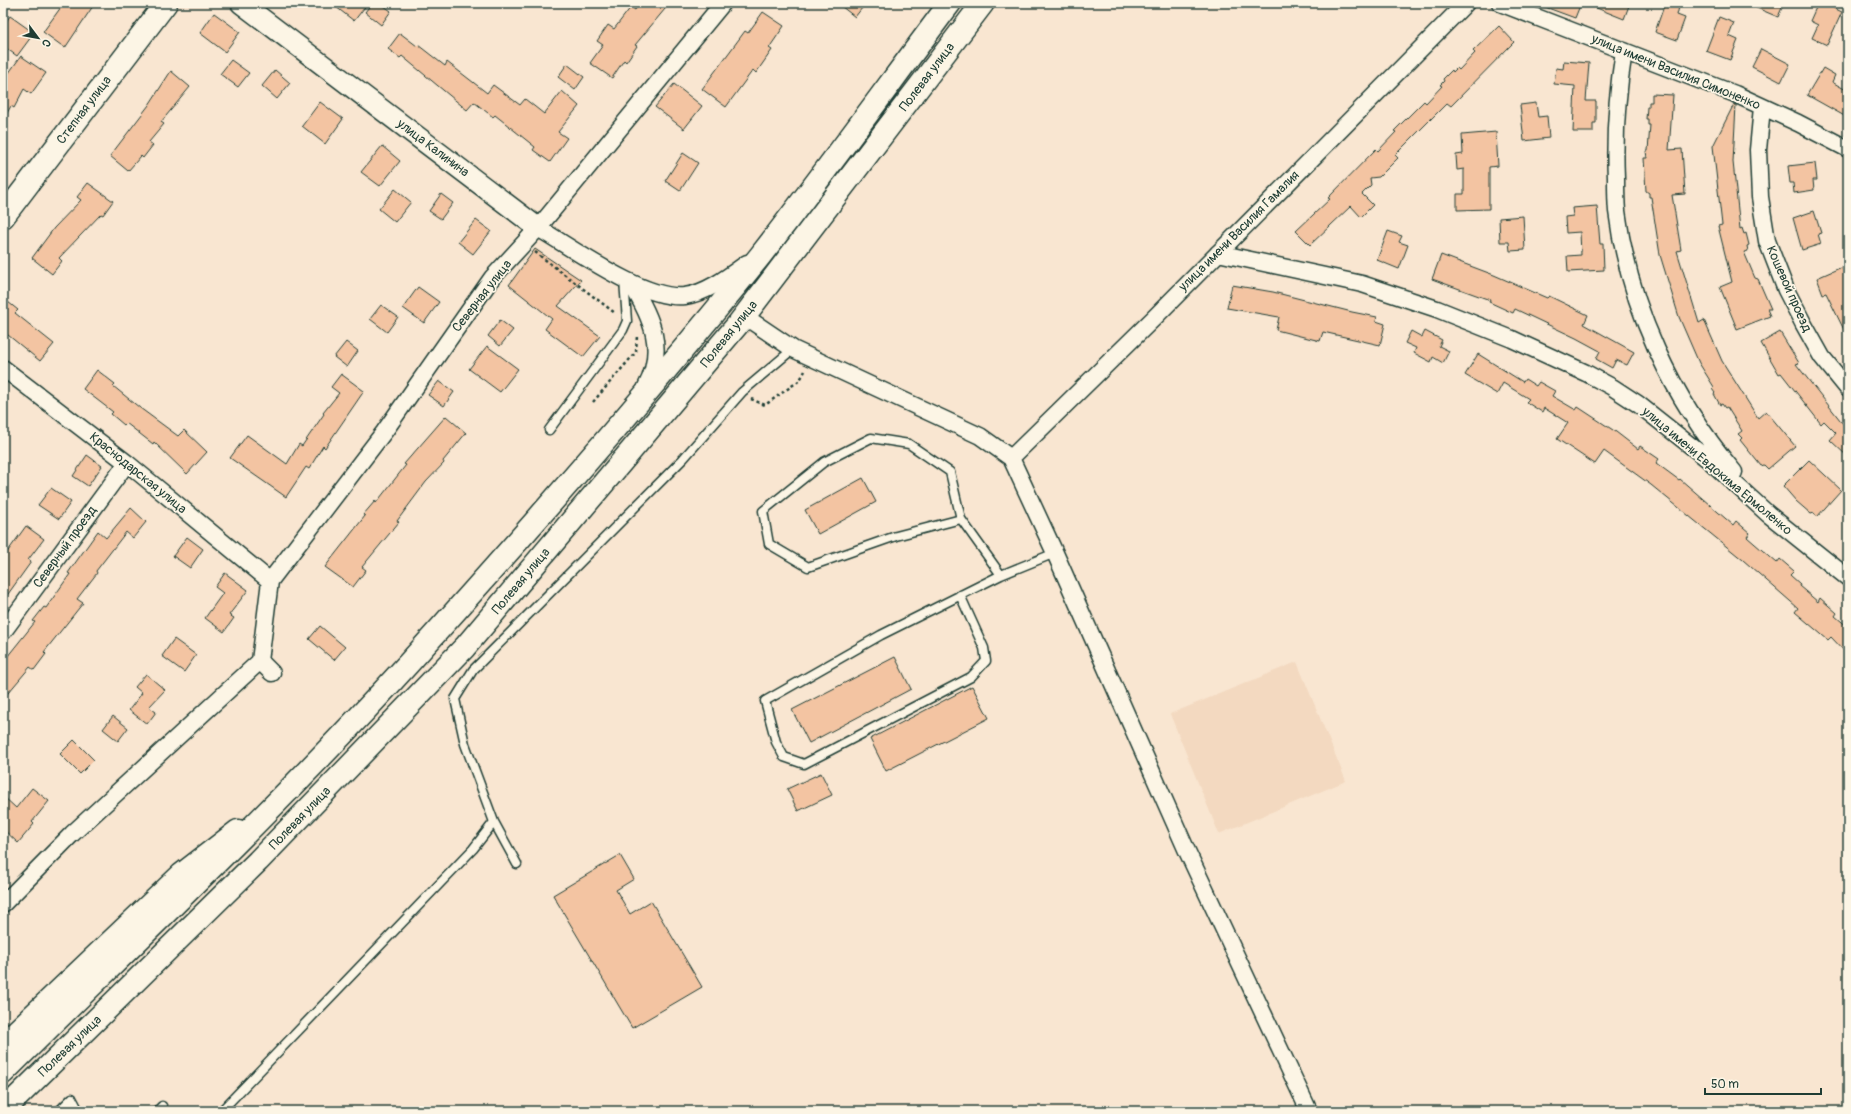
<svg xmlns="http://www.w3.org/2000/svg" width="1851" height="1114" font-family="Pangolin,sans-serif">
  <rect width="100%" height="100%" fill="#f9e6d1"/>
  <filter id="ink" filterUnits="userSpaceOnUse"><feTurbulence type="fractalNoise" baseFrequency=".025" numOctaves="2"/><feDisplacementMap in="SourceGraphic" scale="8" xChannelSelector="R" yChannelSelector="G"/><feConvolveMatrix kernelMatrix="1 2 1 2 8 2 1 2 1" color-interpolation-filters="sRGB"/></filter>
  <g filter="url(#ink)">
    <path fill="#f3d9c0" d="M1297,662L1346,781L1219,834L1170,714Z"/>
    <path fill="#f3c4a2" stroke="#1f3d34" d="M64,3H95L65,48L43,32Z
      M331,3H368L354,21Z
      M372,3H380L391,11L381,25L365,12Z
      M640,3H670L635,45L637,46L626,62L624,60L612,78L590,63L603,45L597,41L608,25L614,29L631,7L635,10Z
      M837,3H866L855,17Z
      M1538,3H1581L1575,18L1537,4Z
      M1584,3H1630L1624,19Z
      M1665,3L1679,7L1677,15L1685,18L1677,40L1655,32Z
      M1745,3H1784L1778,17Z
      M1818,3H1823L1842,12L1827,45L1812,38L1818,25L1810,21Z
      M763,12L784,26L769,48L772,50L756,73L753,70L726,107L702,89L745,31L748,33Z
      M214,13L240,32L225,52L200,33Z
      M10,16L34,33L17,56L3,46V26Z
      M1719,17L1734,23L1729,36L1738,40L1730,60L1706,51Z
      M1499,26L1514,42L1451,106L1447,103L1395,155L1398,158L1379,177L1370,178L1371,185L1362,194L1373,205L1361,217L1351,206L1310,245L1296,231L1330,199L1328,198L1376,149L1378,151L1396,132L1394,131L1424,101L1426,103L1442,86L1440,85L1444,81L1443,79L1452,70L1453,72L1457,68L1459,70L1475,53L1473,51Z
      M400,33L417,46L418,45L445,66L447,62L487,93L493,85L520,105L525,99L544,114L562,91L579,106L558,132L567,138L550,162L533,150L535,147L495,115L493,117L474,102L467,110L402,56L400,58L388,49Z
      M1761,49L1790,64L1781,82L1752,67Z
      M21,56L46,73L31,94L24,89L14,108L11,106L3,120V81Z
      M231,60L249,73L238,87L220,74Z
      M1564,61L1589,63L1586,101H1596V123H1593V132H1573L1575,86L1554,84L1556,68L1563,69Z
      M567,64L584,77L575,90L558,77Z
      M1823,68L1835,75L1832,82L1848,91V118L1807,95Z
      M275,70L290,83L277,99L262,86Z
      M171,71L190,87L161,122L164,124L149,142L153,145L143,158L141,156L128,171L110,156L149,105Z
      M674,84L702,106L684,129L655,107Z
      M1652,94L1673,95L1669,150L1682,149L1685,194L1672,195L1681,250L1677,251L1699,323L1704,320L1722,361L1758,418L1766,411L1795,446L1768,469L1764,465L1761,466L1740,440L1742,438L1738,434L1742,431L1727,407L1725,408L1722,404L1720,405L1714,394L1715,393L1712,389L1714,387L1699,363L1679,317L1660,255L1651,197H1649V193L1646,191L1644,158H1647L1646,151H1648L1650,125H1648V119H1646L1647,107H1649V102H1652Z
      M320,102L343,119L325,144L302,126Z
      M1536,103L1538,117L1547,116L1549,138L1524,141L1520,105Z
      M1734,104L1736,105L1733,162L1740,229L1742,228L1744,234L1746,233L1749,245L1747,246L1748,251L1744,252L1755,278L1758,279L1771,309H1767L1770,316L1737,329L1720,287L1732,282L1718,226L1722,225L1713,146Z
      M1496,132L1498,166L1489,167V209L1457,210V194H1464V169L1457,170L1456,155L1463,154L1462,135Z
      M382,146L400,161L380,186L361,172Z
      M683,153L698,163L680,191L665,181Z
      M1815,163L1817,180H1813L1814,190L1794,193L1793,183H1790L1788,166Z
      M88,183L113,201L103,215L101,214L59,258L62,261L52,274L32,258L54,228L81,200L77,197Z
      M395,189L411,202L395,222L379,209Z
      M441,194L453,203L441,219L429,211Z
      M1597,206L1600,244H1603L1604,270L1568,272L1567,256L1581,255L1580,232L1566,233L1565,217L1573,216L1572,208Z
      M1814,211L1821,233L1818,234L1821,244L1802,250L1793,218Z
      M1523,216L1525,250L1510,251L1509,242H1500L1499,218Z
      M476,220L491,231L473,254L458,242Z
      M1388,231L1402,236L1399,242L1408,245L1399,269L1377,260Z
      M535,249L581,280L558,306L600,336L583,357L545,329L552,319L509,285Z
      M1441,255L1494,275L1547,298L1549,296L1588,315L1584,324L1634,352L1627,365L1616,360L1612,368L1596,359L1600,351L1576,338L1515,309L1513,313L1489,302L1490,300L1432,279Z
      M1842,267L1848,283V338L1826,293L1823,294L1817,278Z
      M1232,285L1273,292L1352,312L1377,317L1376,321L1385,324L1380,345L1323,332L1320,341L1276,330L1279,317L1227,308Z
      M418,287L439,302L424,323L403,308Z
      M3,298L18,310L15,313L54,344L40,361L3,331Z
      M381,305L398,317L387,332L370,319Z
      M500,320L513,330L500,346L488,336Z
      M1411,331L1422,337L1425,331L1442,340L1439,346L1449,351L1443,363L1433,357L1431,362L1414,353L1416,348L1405,343Z
      M1780,332L1799,363L1796,364L1844,425L1848,421V457L1830,440L1836,433L1824,421L1821,424L1781,373L1779,374L1761,343Z
      M346,342L358,351L347,367L334,357Z
      M487,346L518,369L500,392L469,369Z
      M1478,354L1523,382L1525,379L1536,386L1539,382L1555,391L1552,396L1576,410L1578,407L1616,432L1638,449L1640,446L1659,459L1656,463L1679,480L1680,479L1733,525L1736,521L1750,533L1747,537L1777,563L1780,559L1794,571L1790,575L1800,584L1799,586L1818,602L1820,598L1837,613L1835,616L1848,627V655L1831,637L1828,640L1795,612L1798,608L1743,560L1651,485L1604,451L1595,464L1557,439L1568,423L1544,408L1542,412L1526,402L1529,399L1503,383L1497,394L1465,375Z
      M97,370L115,384L113,386L140,408L178,436L184,430L207,452L187,474L154,442L153,444L126,423L124,425L111,414L113,412L83,389Z
      M341,374L364,391L325,448L323,446L309,469L306,467L286,497L230,458L247,435L287,464L299,444L302,446L324,414L323,413L339,393L331,387Z
      M439,381L454,392L444,406L428,395Z
      M446,416L466,433L443,461L444,463L426,482L397,521L399,522L362,567L366,570L353,587L325,567L365,516L363,515L375,501L376,503L406,465L404,464Z
      M87,455L102,466L88,486L73,476Z
      M1809,460L1841,490L1817,517L1814,513L1811,514L1796,501L1783,486Z
      M863,478L876,502L818,534L805,510Z
      M51,488L71,502L59,519L38,505Z
      M131,508L146,522L133,538L126,532L96,571L97,573L77,599L83,603L44,652L46,654L34,670L30,667L3,699V662L35,622L33,621L44,607L46,608L70,574L68,573L98,531L106,538Z
      M26,526L44,539L28,560L31,562L3,601V558Z
      M187,537L203,549L190,568L173,556Z
      M225,573L248,590L229,615L234,618L224,632L205,618L223,593L215,587Z
      M320,626L345,647L334,660L309,639Z
      M174,639L196,655L184,672L162,656Z
      M895,657L911,689L809,743L792,710Z
      M146,674L165,690L149,707L156,712L147,724L129,710L142,693L135,687Z
      M972,686L989,718L886,771L870,739Z
      M113,716L128,728L118,741L103,729Z
      M74,740L94,760L80,774L60,754Z
      M821,773L832,795L798,811L787,789Z
      M32,788L49,801L32,822L34,824L18,843L3,829V796L16,808Z
      M620,855L634,879L616,890L630,914L651,901L702,987L632,1028L553,895Z"/>
    <g fill="none" stroke-linecap="round" stroke-linejoin="round">
      <g stroke="#1f3d34" stroke-width="11">
        <path id="service" d="M549,430L623,330L627,321L624,280
          M961,519L896,536L808,567L769,544L763,511L824,462L871,438L909,444L950,472L961,519L1001,575L1055,553
          M960,595L984,648L986,661L971,677L804,764L784,757L776,742L765,701L881,635L1001,575
          M517,864L494,822L465,744L455,699L473,670L683,459L742,392L793,349
          M59,1111L72,1098L79,1111
          M157,1111L162,1106L165,1111
          M221,1111L473,849L494,822"/>
      </g>
      <g stroke="#1f3d34" stroke-width="19">
        <path id="minor" d="M1500,3L1735,94L1798,123L1848,149
          M1624,51C1617,94 1614,134 1616,178C1616,188 1616,200 1617,211C1629,307 1672,398 1734,472
          M1762,107L1758,150L1760,197L1767,241L1786,290L1803,323L1822,357L1848,389
          M538,228C574,249 645,301 685,296C707,293 729,276 747,263
          M1218,253L1362,284L1437,309L1512,339L1586,373L1612,387L1638,404L1710,461L1768,514L1848,578
          M631,284C652,318 666,349 646,387
          M744,316L793,349L980,436L1011,458L1055,553L1187,851L1309,1111
          M3,368L127,463L270,581
          M1011,458L1153,319L1466,3
          M270,581L384,432L492,278L538,228L723,3
          M270,581L260,661L272,673
          M3,632L127,463
          M3,904L72,834L260,661"/>
      </g>
      <g stroke="#1f3d34" stroke-width="23">
        <path id="tertiary" d="M241,3L538,228"/>
      </g>
      <g stroke="#1f3d34" stroke-width="25">
        <path id="secondary" d="M3,217L166,3
          M3,1044L181,875L238,831"/>
      </g>
      <g stroke="#1f3d34" stroke-width="25">
        <path id="trunk" d="M3,1073C139,938 279,806 408,664C528,531 647,396 760,256C825,173 887,87 950,3
          M3,1111L258,861L465,647L739,323L983,3"/>
      </g>
      <path stroke="#1f3d34" stroke-width="2.5" stroke-dasharray="3 3" stroke-linecap="butt" d="M535,252L615,313
        M751,399L765,405L800,380L805,371
        M593,402L636,352L637,335"/>
      <use href="#service" stroke="#fcf5e5" stroke-width="8"/>
      <use href="#minor" stroke="#fcf5e5" stroke-width="16"/>
      <use href="#tertiary" stroke="#fcf5e5" stroke-width="20"/>
      <use href="#secondary" stroke="#fcf5e5" stroke-width="22"/>
      <use href="#trunk" stroke="#fcf5e5" stroke-width="22"/>
    </g>
  </g>
  <g text-anchor="middle" dominant-baseline="central" stroke-width="3.5" stroke-linejoin="round" paint-order="stroke">
    <g font-size="13" fill="#1f3d34" stroke="#fcf5e5">
      <text transform="translate(1676 72) rotate(22)">улица имени Василия Симоненко</text>
      <text transform="translate(927 77) rotate(-53)">Полевая улица</text>
      <text transform="translate(84 110) rotate(-53)">Степная улица</text>
      <text transform="translate(433 148) rotate(37)">улица Калинина</text>
      <text transform="translate(1239 231) rotate(-45)">улица имени Василия Гамалия</text>
      <text transform="translate(1789 289) rotate(66)">Кошевой проезд</text>
      <text transform="translate(482 296) rotate(-52)">Северная улица</text>
      <text transform="translate(729 334) rotate(-51)">Полевая улица</text>
      <text transform="translate(1717 471) rotate(40)">улица имени Евдокима Ермоленко</text>
      <text transform="translate(138 473) rotate(39)">Краснодарская улица</text>
      <text transform="translate(65 547) rotate(-54)">Северный проезд</text>
      <text transform="translate(521 581) rotate(-50)">Полевая улица</text>
      <text transform="translate(300 818) rotate(-46)">Полевая улица</text>
      <text transform="translate(70 1046) rotate(-44)">Полевая улица</text>
    </g>
  </g>
  <rect width="1851" height="1114" fill="none" stroke="#fcf5e5" stroke-width="16"/>
  <rect x="8" y="8" width="1835" height="1098" fill="none" stroke="#1f3d34" stroke-width="1.5" filter="url(#ink)"/>
  <g transform="translate(38 38) rotate(122)" stroke="#fcf5e5" stroke-width="3" paint-order="stroke">
  <path d="M0-3L7 15L0 10L-7 15Z" fill="#1f3d34"/>
  <text y="-6" font-size="11" font-weight="bold" text-anchor="middle" fill="#1f3d34">С</text>
  </g>
  <path d="M1705 1088v6h116v-6" fill="none" stroke="#1f3d34" stroke-width="2"/>
  <text x="1711" y="1088" font-size="12" fill="#1f3d34" stroke="#fcf5e5" stroke-width="3" paint-order="stroke">50 m</text>
</svg>
